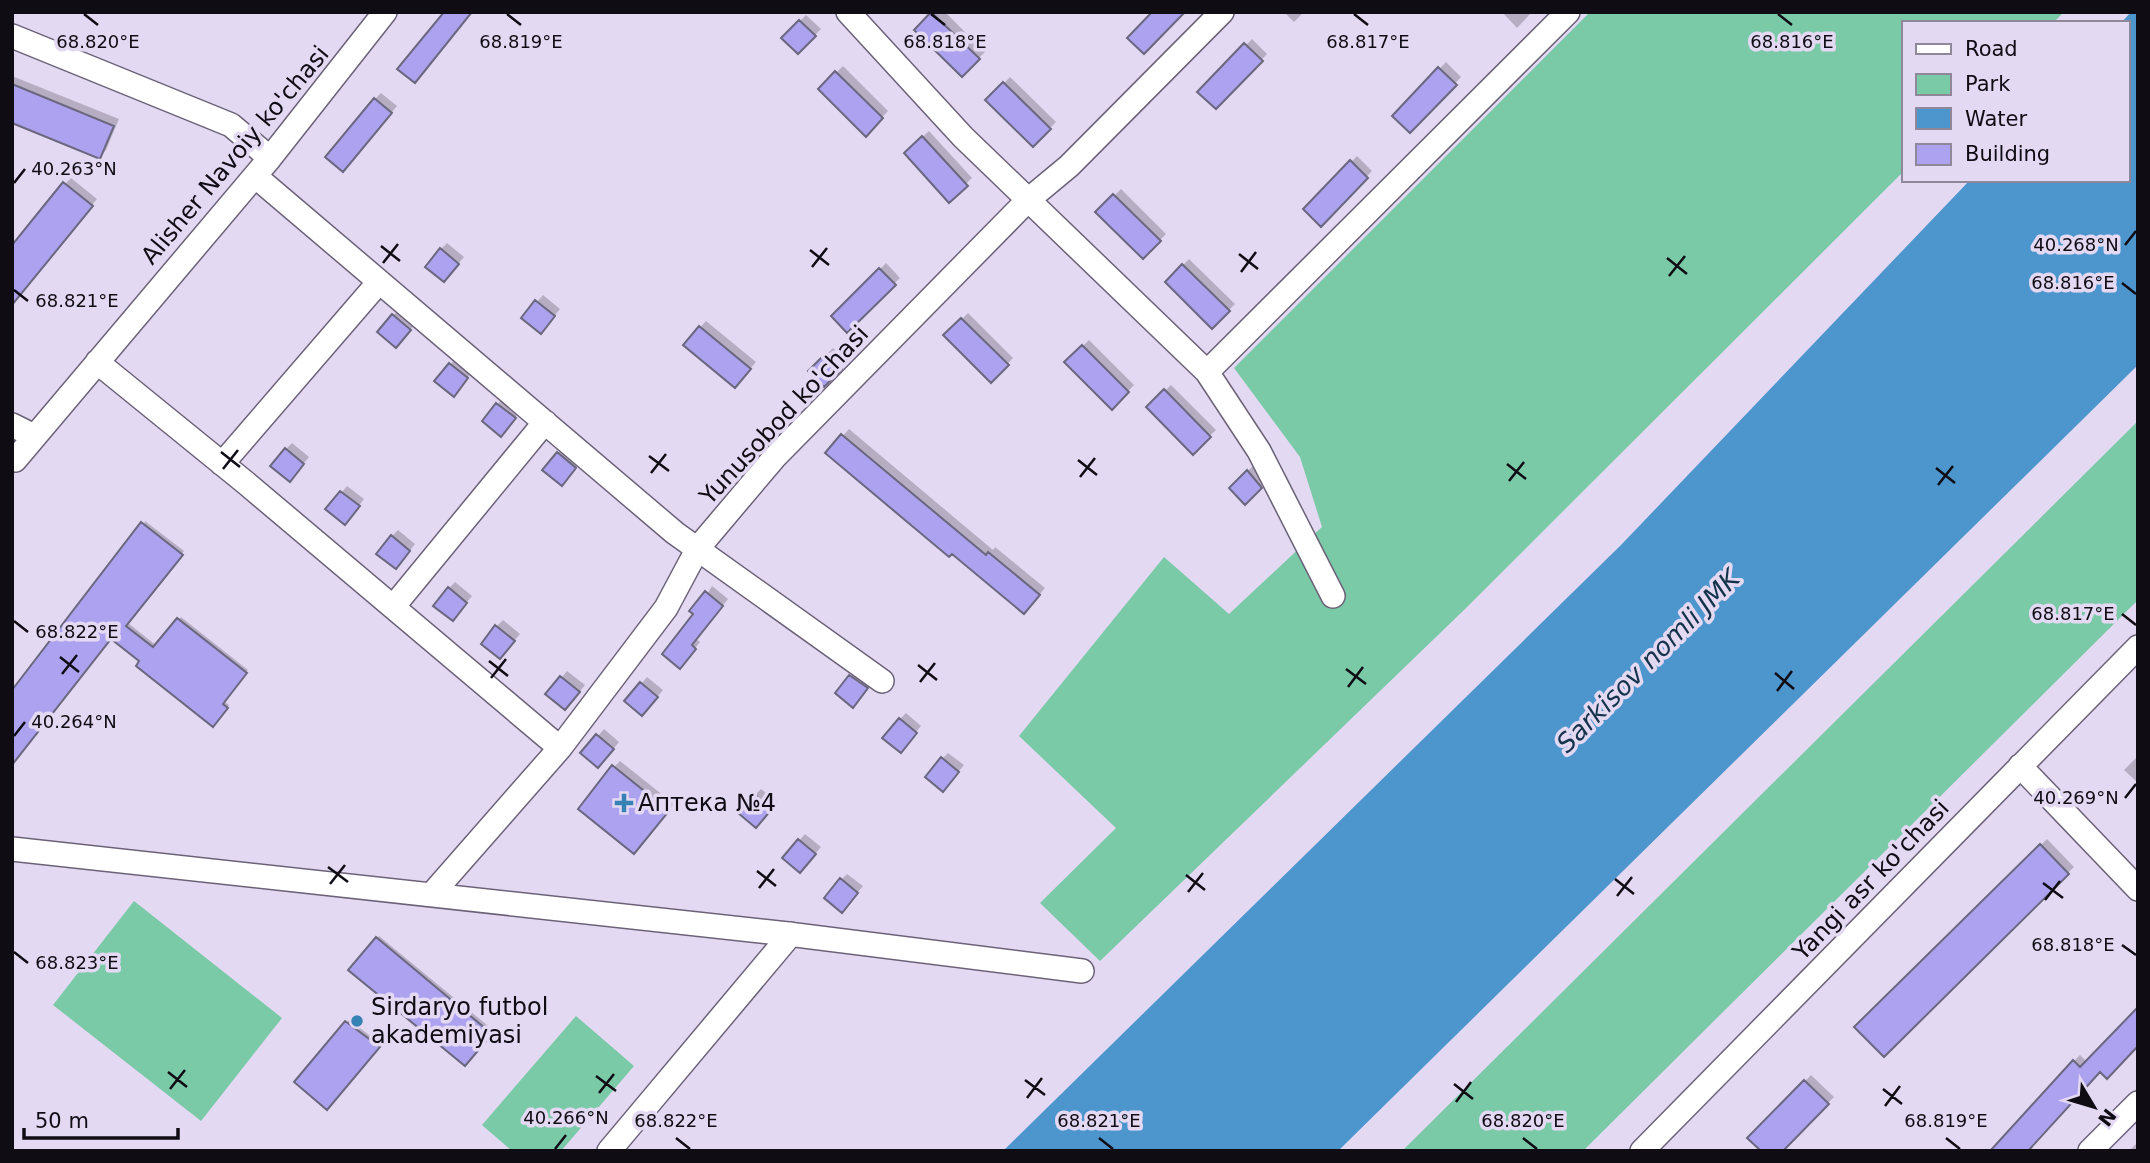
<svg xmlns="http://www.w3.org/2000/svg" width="2150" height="1163" font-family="'DejaVu Sans',sans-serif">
  <rect width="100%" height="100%" fill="#e4d9f3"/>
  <path fill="#7ac9a7" d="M1590,12H2064L2053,23H1903V172L1464,610L1100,961L1040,903L1116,828L1019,736L1164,557L1229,614L1322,527L1300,457L1234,368Z
    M2138,421V600L1583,1151H1402Z
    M134,901L282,1018L201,1121L53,1005Z
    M576,1016L634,1066L561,1151H512L482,1125Z"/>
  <path fill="#4d96cd" d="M2131,12H2138V365L1338,1151H1003L1621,545L1970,180H2127V23H2121Z"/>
  <path fill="#0003" d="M934,12H945L985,52L962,75L917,30Z
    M1284,12H1304L1294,22Z
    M1502,12H1532L1517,28Z
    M806,15L821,29L798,52L784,38Z
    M1252,39L1267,54L1216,107L1200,92Z
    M1446,62L1461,77L1410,131L1394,116Z
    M843,66L888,111L866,134L820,89Z
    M12,76L119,119L106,150L100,157L12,121Z
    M1010,77L1056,122L1033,145L988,100Z
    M381,93L397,106L349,164L375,99Z
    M929,131L972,178L949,200L906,153Z
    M1357,156L1372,171L1321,224L1305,209Z
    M71,178L97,199L12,303L65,184Z
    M1121,189L1166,234L1143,257L1098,212Z
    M447,243L464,257L450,274L441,249Z
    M1189,259L1235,304L1212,327L1167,282Z
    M886,263L900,278L847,330L834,316Z
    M543,295L560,309L546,326L523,318Z
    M399,309L416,323L402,340L379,331Z
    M968,313L1013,358L991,381L946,335Z
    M706,321L756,362L741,380L685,345Z
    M1089,340L1134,385L1112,408L1067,362Z
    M833,348L847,362L824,385L810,371Z
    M456,358L473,371L459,388L436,381Z
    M1171,385L1216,430L1193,452L1149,407Z
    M503,398L520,411L507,428L484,421Z
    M849,429L993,550L995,547L1045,588L1030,606L828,453Z
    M292,443L309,457L295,474L286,449Z
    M564,447L581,461L567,478L558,453Z
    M1254,465L1267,481L1245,502L1231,488Z
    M347,486L364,499L351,516L328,509Z
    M145,521L184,551L128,623L157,646L181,617L248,670L224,701L229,705L215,722L112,637Z
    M398,530L415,544L402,561L392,536Z
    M455,582L472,596L458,613L449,588Z
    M712,586L728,599L696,639L700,642L686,660L696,614Z
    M503,620L520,634L506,651L497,626Z
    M857,670L873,682L858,699L837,693Z
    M567,671L585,685L571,702L548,694Z
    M647,677L663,690L648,708L627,701Z
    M906,713L921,726L906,744L900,719Z
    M604,729L619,742L604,760L583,753Z
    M948,753L964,765L949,783L942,759Z
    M2138,756V783L2124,770Z
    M620,761L674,804L640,846L614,767Z
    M761,789L777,802L762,820L755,795Z
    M805,834L821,847L806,865L784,858Z
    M2047,839L2074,867L1884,1054L1857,1027Z
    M847,874L863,886L848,904L841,880Z
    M379,936L493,1030L465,1064L351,970Z
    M349,1020L381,1044L327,1108L296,1082Z
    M2080,1055L2087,1062L2026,1151L2074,1061Z
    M1811,1075L1834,1097L1781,1151L1750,1138Z
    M2138,1142V1151H2129Z"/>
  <path fill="#ada2ef" stroke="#6a677e" stroke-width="2" d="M444,12H472L415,83L397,69Z
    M931,12L980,59L962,77L914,30Z
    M1152,12H1185L1144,54L1127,38Z
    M799,20L816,36L798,54L781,38Z
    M1244,43L1263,61L1216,109L1197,92Z
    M1438,67L1457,85L1410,133L1392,116Z
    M835,71L883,118L866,137L818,89Z
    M1003,82L1051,129L1033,147L985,100Z
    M12,84L114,126L100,159L12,123Z
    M374,98L392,113L343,172L325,157Z
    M922,136L968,186L949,203L904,153Z
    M1350,160L1368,178L1321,227L1303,209Z
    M63,182L93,206L12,305V245Z
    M1113,194L1161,241L1143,259L1095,212Z
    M440,248L459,264L444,282L425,267Z
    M1182,264L1230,311L1212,329L1165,282Z
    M879,268L896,285L847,333L831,316Z
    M535,300L555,316L541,334L521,318Z
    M392,314L411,330L396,348L377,332Z
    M961,318L1009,365L991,383L943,335Z
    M699,326L751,369L735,388L683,345Z
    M1082,345L1129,392L1112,410L1064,362Z
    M826,353L842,369L824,387L808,371Z
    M449,363L468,378L454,397L434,381Z
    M1164,389L1211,437L1193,455L1146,407Z
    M496,403L516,418L501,437L482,421Z
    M841,434L986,555L988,552L1040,595L1024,614L952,554L949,557L825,453Z
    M285,448L304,464L290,482L270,466Z
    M557,452L576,468L562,486L542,470Z
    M1247,470L1262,488L1245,505L1229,488Z
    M340,491L360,506L345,525L325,509Z
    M141,522L183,555L126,626L153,647L177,618L247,673L223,704L228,708L213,727L136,666L139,661L111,639L12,765V690Z
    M391,535L410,551L396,569L376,554Z
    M448,587L467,603L453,621L433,606Z
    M705,591L723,606L692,645L696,649L680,669L662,654L693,614L689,611Z
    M495,625L515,641L500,659L481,644Z
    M849,675L868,688L853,708L835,693Z
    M560,676L580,692L565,710L545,694Z
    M640,682L658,697L642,716L624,701Z
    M899,718L917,733L901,753L882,738Z
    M596,734L614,749L598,768L580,753Z
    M941,757L959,772L943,792L925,777Z
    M612,765L669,811L634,854L578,809Z
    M754,794L772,809L756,828L738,813Z
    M798,839L816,854L800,873L782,858Z
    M2040,844L2069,874L1884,1057L1854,1027Z
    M840,878L858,893L842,913L824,898Z
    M376,937L492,1034L465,1066L348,970Z
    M2138,1007V1046L2107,1079L2100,1072L2028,1151H1990L2073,1060L2080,1067Z
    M345,1021L380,1047L327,1110L294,1082Z
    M1804,1080L1829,1104L1783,1151H1761L1747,1138Z"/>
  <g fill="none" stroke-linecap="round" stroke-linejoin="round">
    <g stroke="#6b6278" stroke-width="26">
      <path id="minor" d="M848,12L963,137L1207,372L1259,451L1333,596
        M12,36L231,125L270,158
        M255,176L675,533L882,681
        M97,362L246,483L560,748
        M1207,372L1568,12
        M12,425L34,436
        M15,460L270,158L385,12
        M222,464L379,282
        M393,607L545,422
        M2020,766L2138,889
        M12,849L788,934L1082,971
        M432,894L560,748L666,608L698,548L774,458L1028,200L1069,166L1222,12
        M609,1151L791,934
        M1642,1151L2138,647
        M2090,1151L2138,1103"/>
    </g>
    <use href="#minor" stroke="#fff" stroke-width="23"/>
  </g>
  <path fill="none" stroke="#0f0c14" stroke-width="2.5" d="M84,14L98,25M507,14L521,25M931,14L945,25M1354,14L1368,25M1778,14L1792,25M14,183L25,169M2125,245L2136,231M381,246L400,261M810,250L829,265M1239,254L1258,269M1667,258L1687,274M383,263L398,244M812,267L827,248M1241,272L1256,252M1669,276L1685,256M2122,283L2136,294M14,290L28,301M221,452L240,467M649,456L669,471M1078,460L1097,475M1507,464L1526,479M1936,468L1955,483M223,469L238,450M651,473L666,454M1080,477L1095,458M1509,481L1524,462M1938,485L1953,466M2122,614L2136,625M14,621L28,632M60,657L79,672M489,661L508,676M918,665L937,680M1346,669L1366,684M1775,673L1794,689M62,674L77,655M491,678L506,659M920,682L935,663M1348,687L1363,667M1777,691L1792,671M14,736L25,722M2125,798L2136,784M328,867L348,882M757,871L776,886M1186,875L1205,890M1615,879L1634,894M2043,883L2063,898M330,884L345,865M759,888L774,869M1188,892L1203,873M1617,896L1632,877M2045,900L2060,881M2122,945L2136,955M14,952L28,963M168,1072L187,1087M596,1076L616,1091M1025,1080L1045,1095M1454,1084L1473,1099M170,1089L185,1070M1883,1089L1902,1104M599,1093L614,1074M1027,1098L1042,1078M1456,1102L1471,1082M1885,1106L1900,1086M676,1138L690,1149M1099,1138L1113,1149M1523,1138L1537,1149M1946,1138L1960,1149M555,1149L566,1135"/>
  <g fill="#3682b5" stroke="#e4d9f3" stroke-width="2.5">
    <path d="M620.5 792.5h7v7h7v7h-7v7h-7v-7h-7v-7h7z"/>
    <circle cx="357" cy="1021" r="7"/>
  </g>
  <g text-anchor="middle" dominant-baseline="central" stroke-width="7" stroke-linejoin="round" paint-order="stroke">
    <g font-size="24" fill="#0f0c14" stroke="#e4d9f3">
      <text transform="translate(235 155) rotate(-50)">Alisher Navoiy ko'chasi</text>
      <text transform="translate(784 415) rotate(-47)">Yunusobod ko'chasi</text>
      <text transform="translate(1871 880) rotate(-46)">Yangi asr ko'chasi</text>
    </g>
    <g font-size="24" fill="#0f0c14" stroke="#e4d9f3" text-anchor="start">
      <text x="638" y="803">Аптека №4</text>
      <text x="371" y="1007">Sirdaryo futbol<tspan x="371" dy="28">akademiyasi</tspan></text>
    </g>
    <g font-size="26" font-style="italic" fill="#13334a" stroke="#e4d9f3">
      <text transform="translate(1648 661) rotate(-45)">Sarkisov nomli JMK</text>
    </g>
  </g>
  <g font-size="18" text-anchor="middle" fill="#0f0c14" stroke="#e4d9f3" stroke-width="7" stroke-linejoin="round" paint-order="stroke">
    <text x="98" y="48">68.820°E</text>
    <text x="521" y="48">68.819°E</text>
    <text x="945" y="48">68.818°E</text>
    <text x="1368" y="48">68.817°E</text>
    <text x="1792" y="48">68.816°E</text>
    <text x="74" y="175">40.263°N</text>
    <text x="2076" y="251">40.268°N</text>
    <text x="2073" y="289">68.816°E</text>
    <text x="77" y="307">68.821°E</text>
    <text x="2073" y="620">68.817°E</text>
    <text x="77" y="638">68.822°E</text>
    <text x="74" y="728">40.264°N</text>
    <text x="2076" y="804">40.269°N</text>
    <text x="2073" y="951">68.818°E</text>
    <text x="77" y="969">68.823°E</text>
    <text x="566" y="1124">40.266°N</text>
    <text x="676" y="1127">68.822°E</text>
    <text x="1099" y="1127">68.821°E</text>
    <text x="1523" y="1127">68.820°E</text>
    <text x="1946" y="1127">68.819°E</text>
  </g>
  <rect width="2150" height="1163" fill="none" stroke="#0f0c14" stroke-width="28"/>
  <rect x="1902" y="21" width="228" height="161" fill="#e4d9f3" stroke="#8f879a" stroke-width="2"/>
  <rect x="1916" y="44" width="35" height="10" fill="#ffffff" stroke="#8f879a" stroke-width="2"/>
  <text x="1965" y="56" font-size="21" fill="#0f0c14">Road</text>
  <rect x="1916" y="74" width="35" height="21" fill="#7ac9a7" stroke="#8f879a" stroke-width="2"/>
  <text x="1965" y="91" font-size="21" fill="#0f0c14">Park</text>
  <rect x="1916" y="108" width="35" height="21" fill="#4d96cd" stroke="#8f879a" stroke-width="2"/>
  <text x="1965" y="126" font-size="21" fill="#0f0c14">Water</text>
  <rect x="1916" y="144" width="35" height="21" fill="#ada2ef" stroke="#8f879a" stroke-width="2"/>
  <text x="1965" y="161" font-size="21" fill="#0f0c14">Building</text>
  <g transform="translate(2094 1107) rotate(128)" stroke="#e4d9f3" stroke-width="5" paint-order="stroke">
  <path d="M0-5L12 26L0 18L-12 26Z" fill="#0f0c14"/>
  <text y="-10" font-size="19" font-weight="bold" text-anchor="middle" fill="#0f0c14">N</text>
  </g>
  <path d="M24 1128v10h154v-10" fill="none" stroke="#0f0c14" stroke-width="3.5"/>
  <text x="35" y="1128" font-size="21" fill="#0f0c14" stroke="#e4d9f3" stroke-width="5" paint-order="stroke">50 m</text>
</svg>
